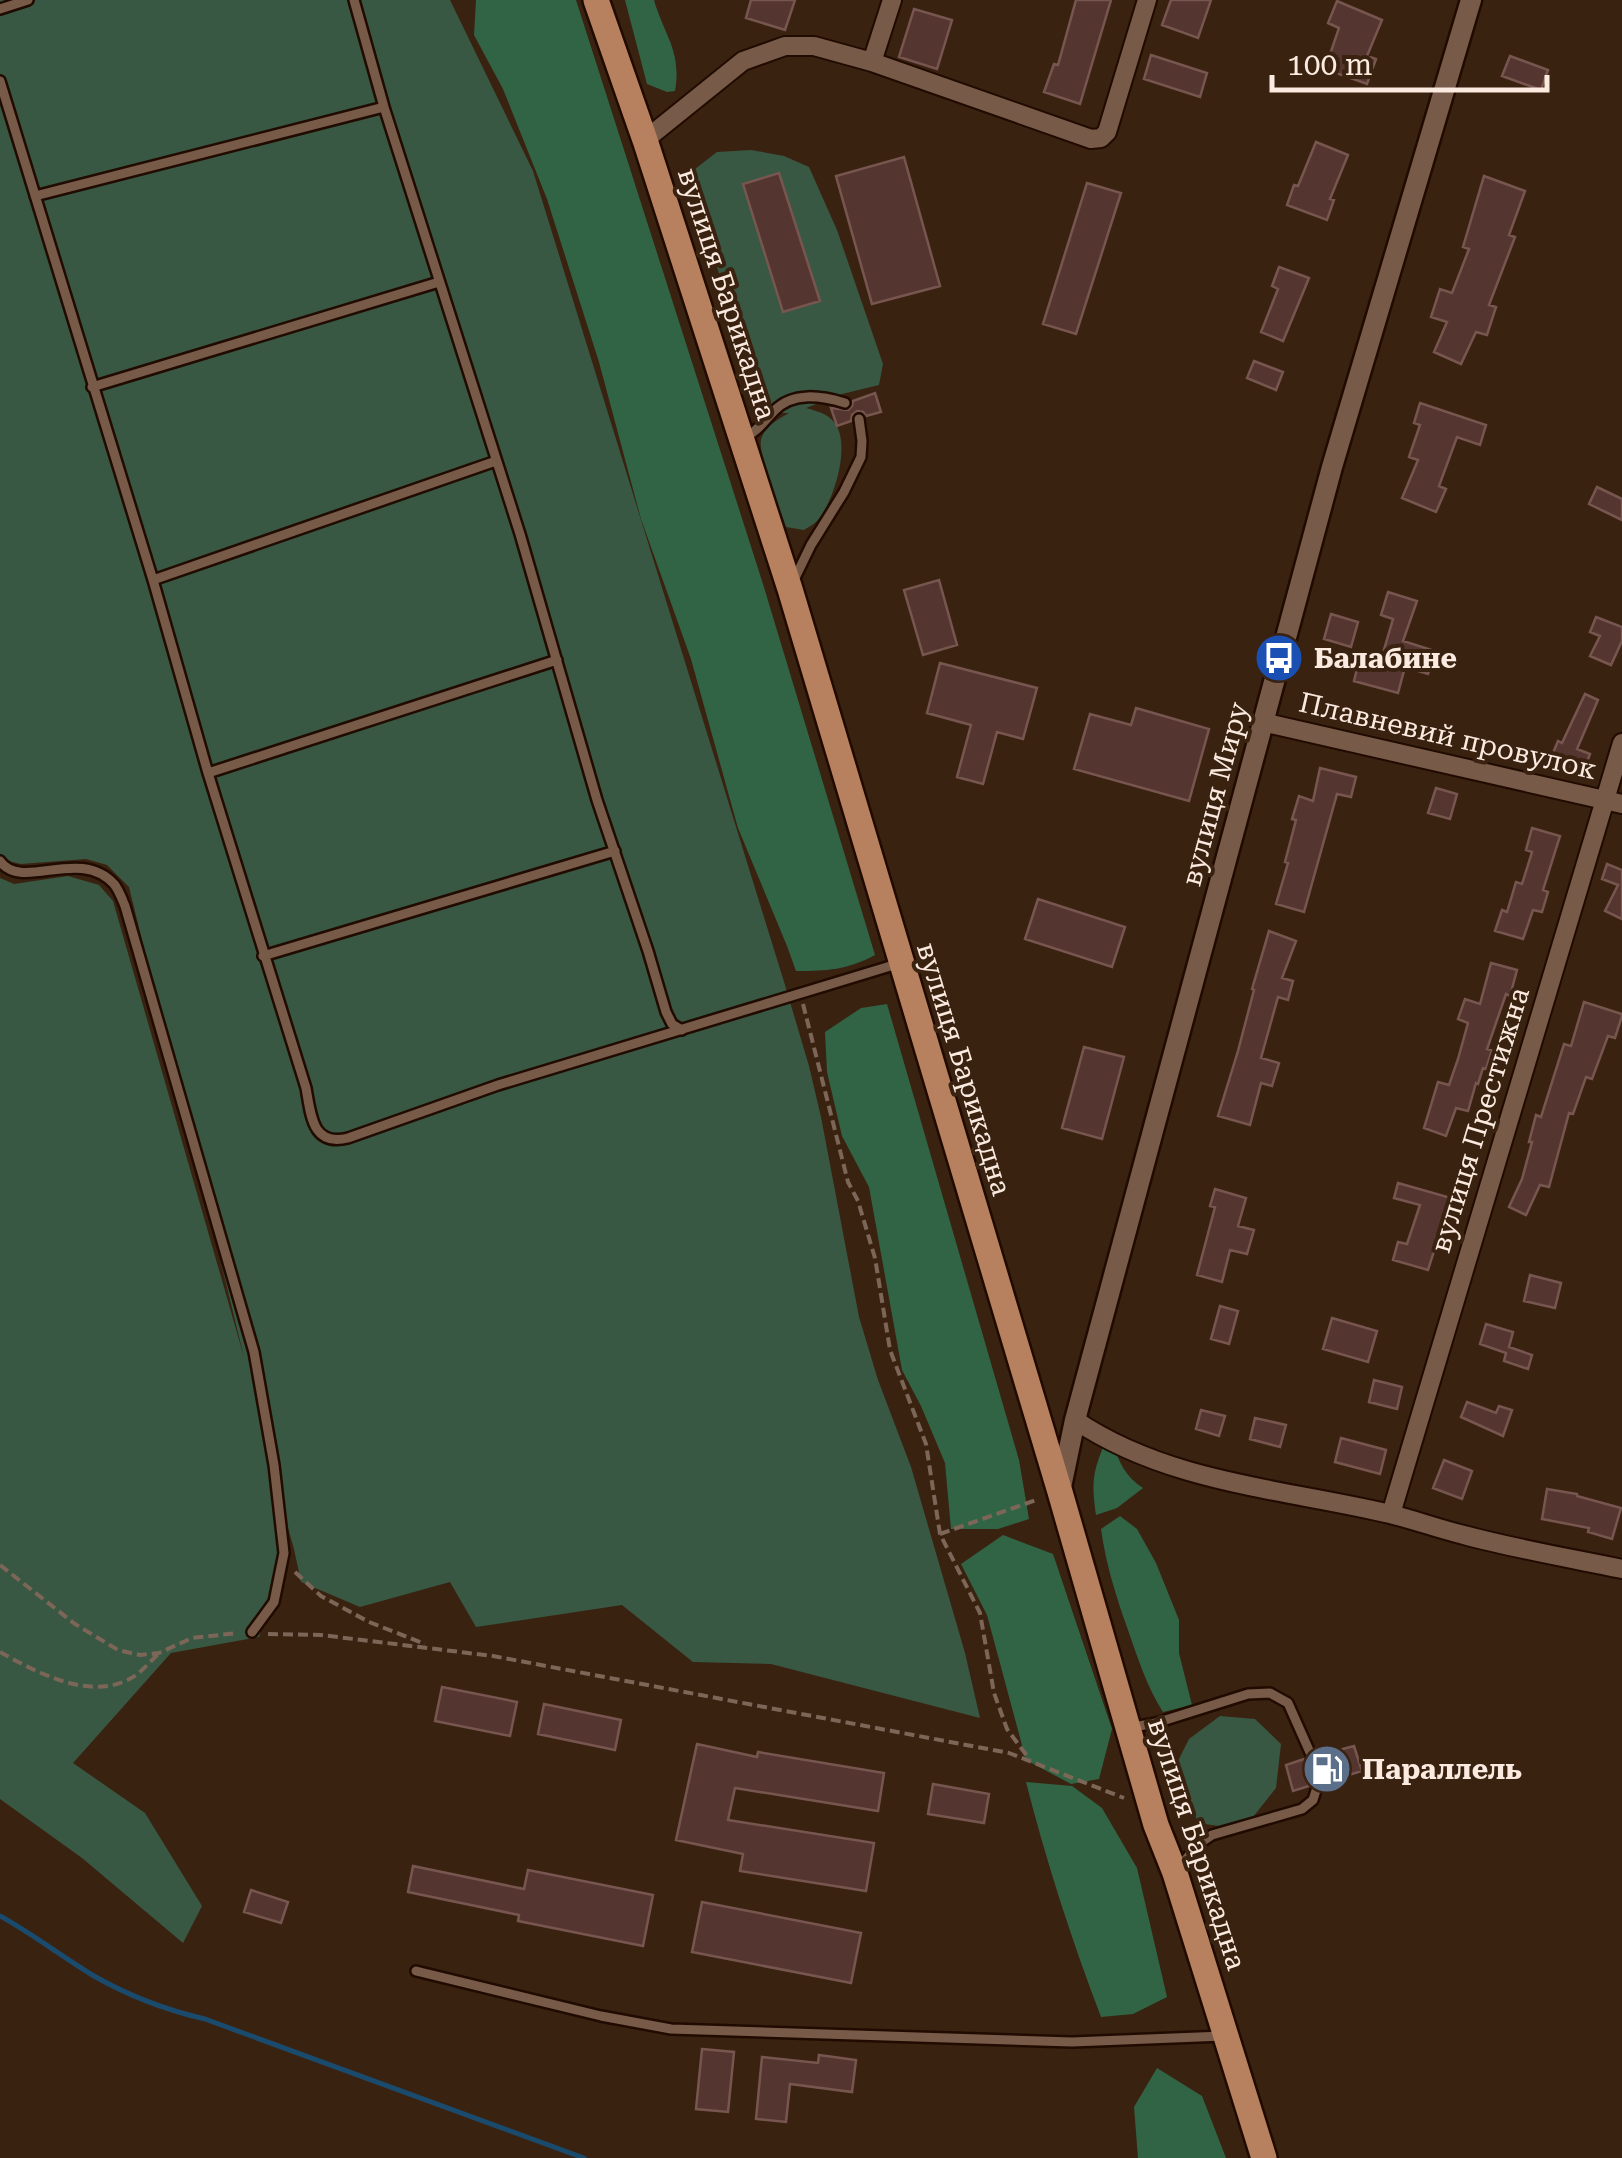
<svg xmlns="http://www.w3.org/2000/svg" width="1622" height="2158" font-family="'Roboto Serif',serif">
  <rect width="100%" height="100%" fill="#3a2211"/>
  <path fill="#385843" d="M0,0H450L533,171L785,985L809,1066L821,1117L859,1317L878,1380L911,1467L965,1653L980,1718L771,1664L693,1662L622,1605L476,1627L450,1582L360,1607L301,1582L294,1549L264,1444L289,1550L259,1637L171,1653L73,1763L145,1813L202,1906L183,1943L82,1858L0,1799V878L14,884L68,876L99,885L113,901L244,1357L129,887L107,865L86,859L21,864L0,859Z
    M751,150L784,156L809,167L837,230L883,364L879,385L842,394L806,408C816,411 827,413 834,422C852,443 834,502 817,521C813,525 808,527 804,530L786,527C780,509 758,455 761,440C764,427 778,419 789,413H775L761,403L694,196L695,169L717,152Z
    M1220,1716L1255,1719L1281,1744L1276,1788L1253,1817L1219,1826L1198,1823L1176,1765L1189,1739Z"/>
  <path fill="#316445" d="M476,0H576L763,584L875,955C847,970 827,971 796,971L787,946L738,828L691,659L641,519L599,362L547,199L503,89L474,35Z
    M625,0H654C664,35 682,51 675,91L667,92L647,84Z
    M887,1004L1019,1460L1029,1519L998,1529H951L945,1463L921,1406L902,1370L869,1187L842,1136L827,1072L825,1032L861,1008Z
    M1106,1440L1113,1444C1119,1463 1126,1477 1143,1488L1117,1508L1096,1515C1091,1480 1093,1472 1106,1440Z
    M1120,1516L1137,1529L1156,1563L1179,1620V1653L1192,1705L1163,1712C1147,1687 1138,1659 1128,1630C1116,1596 1106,1565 1101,1529Z
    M1003,1535L1053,1554L1112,1729L1099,1779L1071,1784L1026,1760L987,1615L961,1564Z
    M1026,1782L1072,1786L1102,1808L1137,1868L1167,1997L1133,2014L1101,2017C1071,1938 1047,1864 1026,1782Z
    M1157,2068L1202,2096L1226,2158H1138L1134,2107Z"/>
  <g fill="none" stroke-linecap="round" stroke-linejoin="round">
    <path stroke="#1a4a6c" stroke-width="5" d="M0,1916C33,1934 62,1957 94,1976C129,1996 166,2010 205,2019L584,2158"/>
  </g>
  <path fill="#553530" stroke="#785650" stroke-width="2.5" d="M751,0H795L785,30L746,18Z
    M1076,0H1111L1080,104L1044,92L1054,64L1058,65Z
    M1171,0H1211L1198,38L1162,25Z
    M1337,1L1382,20L1367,56L1376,59L1367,84L1325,69L1339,28L1328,23Z
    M914,9L952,20L937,69L899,57Z
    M1151,55L1207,73L1200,97L1144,79Z
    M1510,56L1548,70L1541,90L1502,76Z
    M1316,142L1348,155L1330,199L1334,200L1327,220L1287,205L1294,185L1298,186Z
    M904,157L940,286L872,304L836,176Z
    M779,173L820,301L783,312L743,184Z
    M1484,176L1525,191L1509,235L1515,237L1489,305L1496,307L1487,335L1476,332L1461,364L1434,352L1447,322L1431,317L1440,289L1452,293L1469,249L1463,247Z
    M1087,183L1121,193L1076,334L1043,324Z
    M1279,267L1309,278L1283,341L1261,332L1278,289L1272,286Z
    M1254,361L1283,372L1276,390L1247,378Z
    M875,393L881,412L866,416L863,412L857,411L852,415L851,421L837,426L831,408L848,410L852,406L853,401Z
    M1420,403L1486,425L1480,445L1457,437L1439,486L1446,489L1436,512L1402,498L1418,460L1409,457L1420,425L1414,423Z
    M1597,487L1622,499V520L1589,504Z
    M939,580L957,645L923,655L904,590Z
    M1388,592L1417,601L1403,641L1435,651L1428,674L1405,667L1398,693L1354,681L1358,665L1378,670L1393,619L1381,615Z
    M1331,614L1358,622L1351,647L1324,639Z
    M1596,617L1622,627V641L1611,665L1590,656L1600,636L1590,632Z
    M940,663L1037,688L1023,739L997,732L983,784L957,777L971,725L927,713Z
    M1585,694L1598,700L1577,749L1590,754L1581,778L1548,765L1558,741L1562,743Z
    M1136,708L1209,729L1189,801L1074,769L1090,714L1131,725Z
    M1320,768L1356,777L1351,797L1337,794L1304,912L1276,904L1288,863L1285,862L1296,820L1292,819L1299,796L1313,801Z
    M1436,788L1457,794L1450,819L1428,813Z
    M1532,828L1560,836L1543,890L1548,892L1542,912L1533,910L1523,939L1495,931L1502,910L1507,912L1516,882L1522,884L1532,852L1526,850Z
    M1607,864L1622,870V919L1605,911L1618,885L1602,879Z
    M1038,899L1125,927L1112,967L1025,939Z
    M1269,931L1296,941L1282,978L1293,981L1288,1000L1278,997L1261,1058L1279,1063L1272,1086L1261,1083L1250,1125L1218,1116L1238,1051L1254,990L1252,989Z
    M1491,963L1517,970L1510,996L1506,994L1487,1049L1492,1050L1486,1069L1483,1068L1478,1084L1476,1083L1468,1111L1456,1108L1446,1136L1424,1128L1438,1082L1449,1085L1458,1059L1468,1023L1458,1019L1465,999L1480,1004Z
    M1584,1002L1622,1014V1016L1615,1038L1608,1036L1592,1079L1586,1077L1573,1114L1569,1113L1549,1187L1540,1185L1526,1215L1509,1207L1522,1179L1532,1142H1529L1536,1115L1541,1117L1564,1044L1571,1046Z
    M1084,1047L1124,1057L1102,1139L1062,1128Z
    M1398,1183L1451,1198L1445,1221L1449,1222L1440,1250L1435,1248L1428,1270L1393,1260L1398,1242L1407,1244L1420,1205L1394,1198Z
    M1215,1189L1246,1198L1238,1226L1254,1230L1247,1254L1230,1250L1222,1282L1197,1275L1215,1207L1210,1206Z
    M1530,1275L1561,1283L1555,1308L1524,1301Z
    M1220,1306L1238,1311L1229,1344L1211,1339Z
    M1332,1318L1377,1331L1368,1362L1323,1349Z
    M1486,1324L1513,1332L1509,1347L1532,1355L1528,1369L1504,1361L1506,1353L1480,1344Z
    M1374,1380L1402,1387L1397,1409L1369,1402Z
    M1467,1402L1496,1413L1499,1406L1512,1410L1503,1436L1461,1417Z
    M1201,1410L1225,1416L1219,1436L1196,1429Z
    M1255,1418L1286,1425L1280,1447L1250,1439Z
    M1341,1438L1386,1450L1380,1474L1335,1462Z
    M1444,1460L1472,1471L1462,1499L1433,1488Z
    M1547,1489L1577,1494V1496L1621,1508L1612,1539L1588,1532L1589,1528L1542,1519Z
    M442,1687L517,1702L510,1736L435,1721Z
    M544,1704L621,1720L615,1750L538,1734Z
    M697,1744L757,1757L758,1752L884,1773L878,1811L735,1788L728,1820L874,1843L866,1891L740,1871L743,1854L676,1840Z
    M1354,1746L1362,1771L1326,1782L1321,1777L1315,1776L1309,1786L1293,1791L1286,1765L1304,1759L1308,1764L1314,1765L1319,1761L1320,1755Z
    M933,1784L989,1794L984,1823L928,1814Z
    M413,1866L524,1889L528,1870L653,1895L643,1946L518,1921L519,1915L408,1892Z
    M251,1890L288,1902L281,1923L244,1912Z
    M702,1902L861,1933L851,1983L692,1952Z
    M702,2049L734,2052L728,2112L696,2109Z
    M819,2055L856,2060L852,2092L790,2084L786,2122L756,2119L762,2057L818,2063Z"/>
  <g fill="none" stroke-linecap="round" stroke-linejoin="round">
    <g stroke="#210b00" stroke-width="14">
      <path id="service" d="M354,0L384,107L520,534L597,800L648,951L666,1012L672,1024L682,1030
        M0,9L28,0
        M0,81L153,580L208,773L306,1088C311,1115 312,1147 348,1138L498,1085L897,964
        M35,196L384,107
        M92,387L439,282
        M744,438C757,432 764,421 774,411C793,391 822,396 845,403
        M153,580L496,461
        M793,582L811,545L844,492L861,457L862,441L859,419
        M208,773L557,660
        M0,861C22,892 79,846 114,884C119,890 122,899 125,906L254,1352L274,1465L284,1553L274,1602L252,1632
        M263,956L615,851
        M1133,1727L1156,1723L1248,1694L1270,1693L1288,1703L1312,1757
        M1177,1871L1197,1845L1212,1835L1302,1809L1313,1800L1318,1784
        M416,1971L601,2016L671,2029L1072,2042L1224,2036"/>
    </g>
    <g stroke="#210b00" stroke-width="22">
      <path id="minor" d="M872,62L892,0
        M645,140L743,61L785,46H814L872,62L1091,139L1101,138L1107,132L1147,0
        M1262,722L1622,804
        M1075,1420C1168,1483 1284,1489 1390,1514C1415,1520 1439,1529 1464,1535C1516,1549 1569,1558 1622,1569
        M1391,1514L1622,743"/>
    </g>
    <g stroke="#210b00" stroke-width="25">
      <path id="tertiary" d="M1060,1492L1075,1420L1332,467L1471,0"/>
    </g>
    <g stroke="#210b00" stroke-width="30">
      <path id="primary" d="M596,0L645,140L790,589L1060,1492L1156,1825L1175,1873L1264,2158"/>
    </g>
    <path stroke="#7c6657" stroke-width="4" stroke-dasharray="10 5" stroke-linecap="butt" d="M803,1004L848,1182L858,1201L875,1258L890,1350L926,1444L940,1534L980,1613L994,1693L1007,1729L1030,1760
      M940,1534L1039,1499
      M0,1565L75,1624L118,1650L140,1655L159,1653L192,1638L238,1633
      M295,1572L321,1596L369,1622L425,1644
      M268,1634L321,1635L493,1656L1009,1753L1124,1798
      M0,1652C38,1673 94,1704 136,1675C144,1669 152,1660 159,1653"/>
    <use href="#service" stroke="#775b48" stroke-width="9"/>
    <use href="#minor" stroke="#775b48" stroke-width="18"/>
    <use href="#tertiary" stroke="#775b48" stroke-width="20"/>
    <use href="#primary" stroke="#b7815f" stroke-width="25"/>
  </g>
  <defs>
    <g id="bus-disc" transform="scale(2.5)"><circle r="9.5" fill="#1a4fb4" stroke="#3a2211"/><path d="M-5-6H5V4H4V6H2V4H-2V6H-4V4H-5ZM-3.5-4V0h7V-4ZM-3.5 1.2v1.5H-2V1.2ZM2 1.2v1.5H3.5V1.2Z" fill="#fff"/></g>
    <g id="fuel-disc" transform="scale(2.5)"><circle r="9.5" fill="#5c6f8a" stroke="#3a2211"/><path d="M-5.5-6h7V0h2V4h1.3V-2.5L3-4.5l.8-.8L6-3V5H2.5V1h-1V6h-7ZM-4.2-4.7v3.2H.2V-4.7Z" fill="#fff"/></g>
  </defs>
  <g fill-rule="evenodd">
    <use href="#bus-disc" x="1279" y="658"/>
    <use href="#fuel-disc" x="1327" y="1769"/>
  </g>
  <g text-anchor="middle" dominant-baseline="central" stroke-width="8" stroke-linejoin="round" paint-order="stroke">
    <g font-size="28" fill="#fbeadf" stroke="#3a2211">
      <text transform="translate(727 294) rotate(72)">вулиця Барикадна</text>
      <text transform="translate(1448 736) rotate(13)">Плавневий провулок</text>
      <text transform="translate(1215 794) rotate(-75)">вулиця Миру</text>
      <text transform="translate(964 1069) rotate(73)">вулиця Барикадна</text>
      <text transform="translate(1480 1120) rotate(-73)">вулиця Престижна</text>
      <text transform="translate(1197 1844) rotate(72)">вулиця Барикадна</text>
    </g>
    <g font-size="28" font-weight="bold" fill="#fbeadf" stroke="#3a2211" text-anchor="start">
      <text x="1314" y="658">Балабине</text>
      <text x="1362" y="1769">Параллель</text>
    </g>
  </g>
  <path d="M1272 75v15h275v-15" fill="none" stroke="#fbeadf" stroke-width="5"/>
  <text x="1287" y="75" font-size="30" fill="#fbeadf" stroke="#3a2211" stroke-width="8" paint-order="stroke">100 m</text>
</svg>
